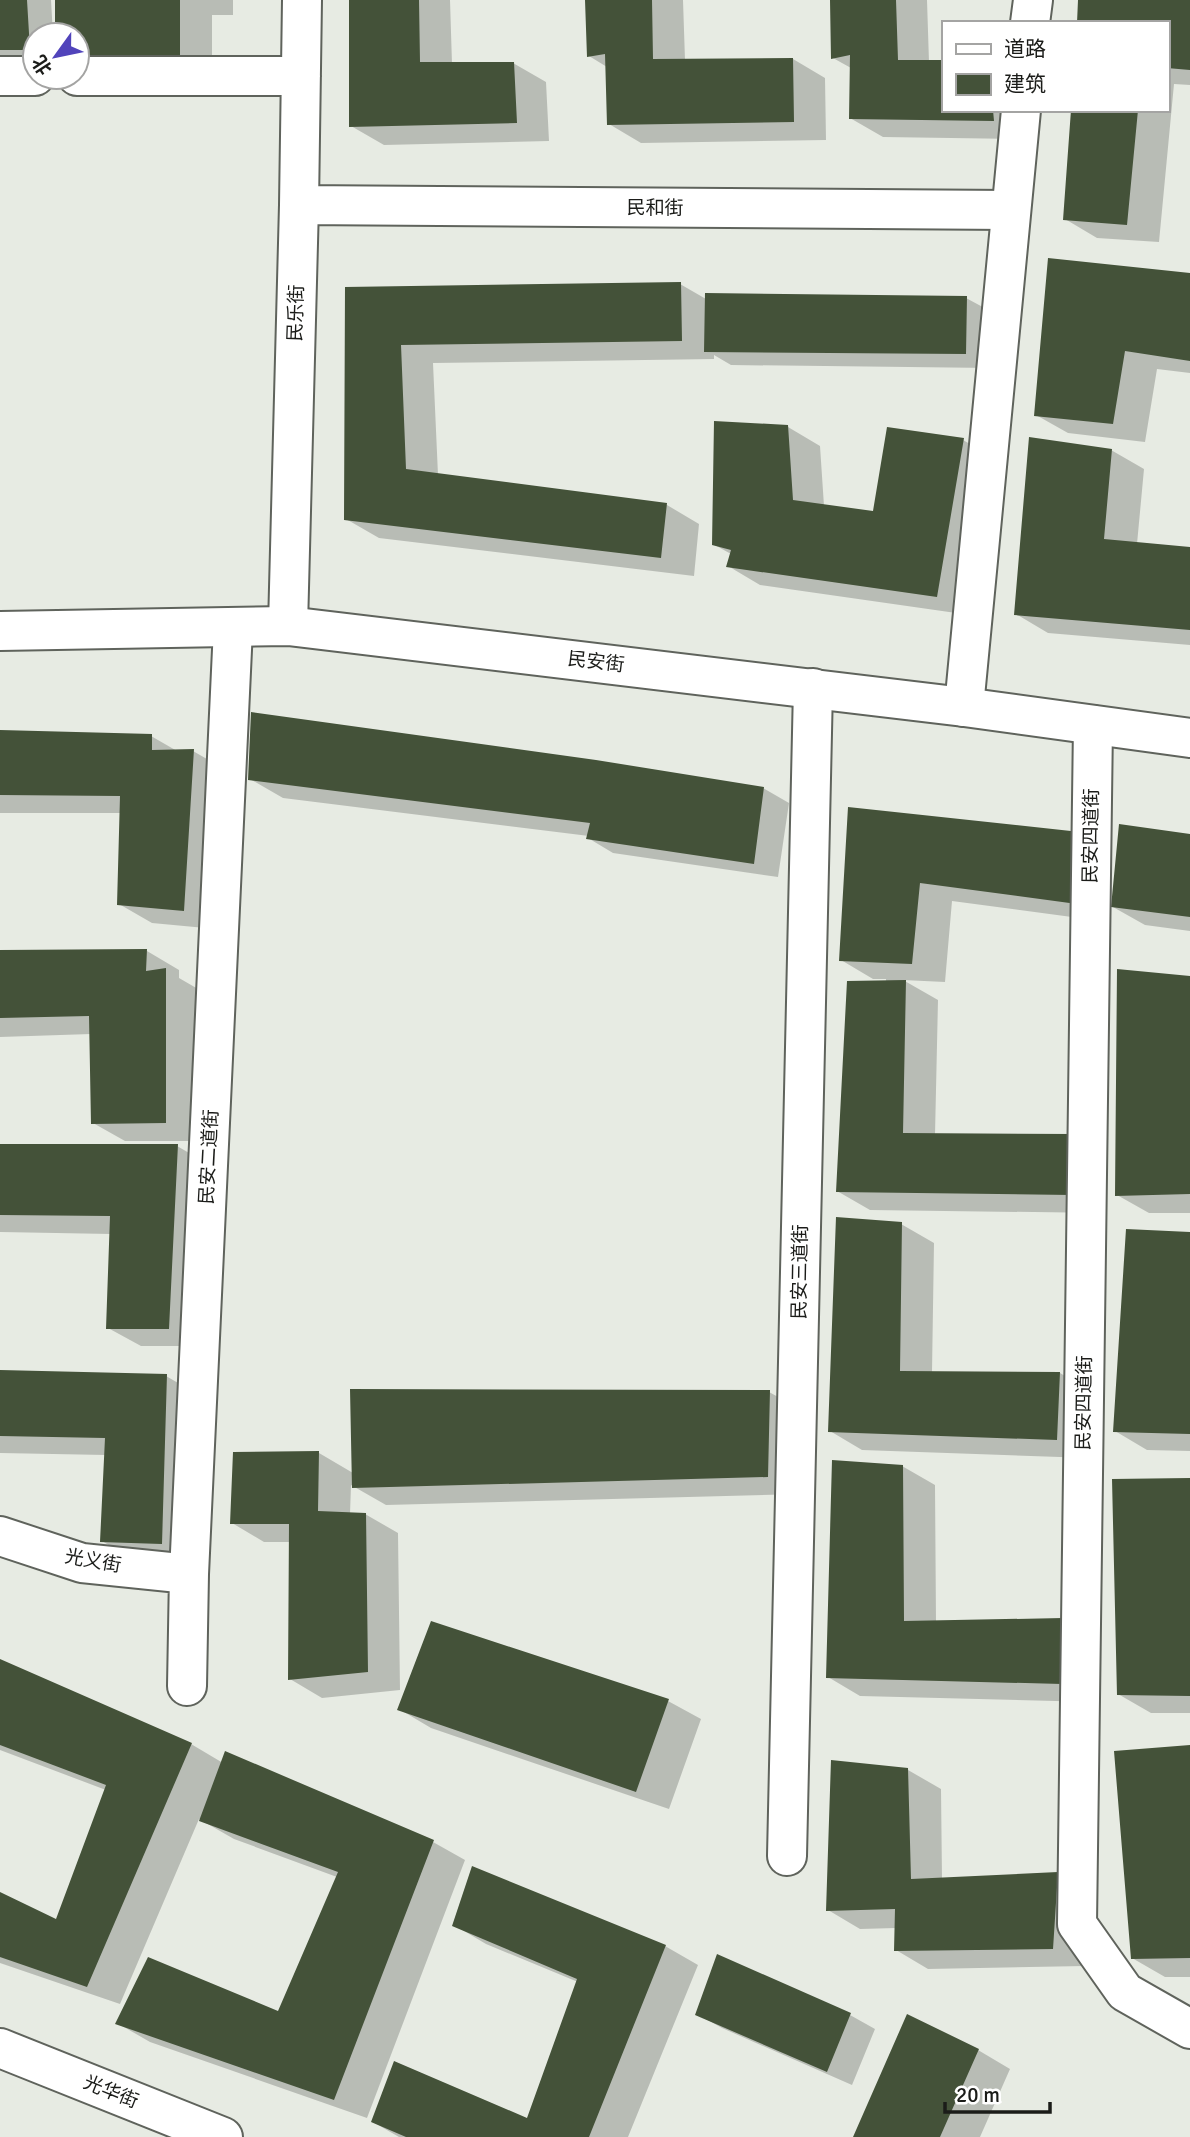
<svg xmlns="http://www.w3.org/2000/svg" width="1190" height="2137" font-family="Signika,'Noto Sans SC',sans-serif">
  <rect width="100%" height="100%" fill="#e7ebe3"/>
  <path fill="#0003" d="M0,0H51L53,35H35V64H0Z
    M57,0H233V15H212V75L77,35H57Z
    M351,0H450L452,64L513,63L546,82L549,141L384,145L351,126Z
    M587,0H683L685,60L793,59L825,78L826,140L641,143L609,124L607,67L589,56Z
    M832,0H927L929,62H943V110H1025L1026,139L883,137L850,118L851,68L833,58Z
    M1080,0H1190V85L1174,84L1159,242L1097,238L1065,219L1072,110H1167V23Z
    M1190,274V373L1157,369L1145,442L1068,433L1036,415Z
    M680,284L706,299L966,298L992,312L991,368L731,365L714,355V359L433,363L438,475L667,505L699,524L694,576L379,538L346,519L347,289Z
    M788,427L820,446L824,506L874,513L963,440L996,459L970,615L760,585L728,566L731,554L713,544Z
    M1111,450L1144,469L1137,544L1190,549V645L1048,633L1016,614Z
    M0,732L151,736L177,751H193L226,770L216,929L152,923L119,904L121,813H0Z
    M250,779L763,788L789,803L778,877L613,853L588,838L589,836L283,798Z
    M849,809L1080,834L1112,852L1109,922L952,901L945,982L903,980L938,1000L935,1135L1073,1136L1104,1213L870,1210L837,1191L886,982V979H873L841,960Z
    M1190,835V931L1145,925L1113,907Z
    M147,951L179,970V978L198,989V1141H125L93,1123L91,1034L0,1037V952Z
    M1190,977V1213H1149L1117,1195Z
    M0,1146H177L210,1165L201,1346H141L108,1328L111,1234L0,1232Z
    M901,1224L934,1243L932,1373H1060L1092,1392L1089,1458L862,1450L830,1431Z
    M1190,1233V1451L1147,1450L1115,1431Z
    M0,1372L166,1376L199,1395L194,1562L134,1560L102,1541L106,1455L0,1453Z
    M769,1392L802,1410L800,1494L386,1505L351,1485L350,1514H365L398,1533L400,1690L322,1698L290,1679L291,1542H264L232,1523L319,1453L353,1473Z
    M902,1466L935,1485L936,1622L1063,1619L1094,1702L860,1696L828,1677Z
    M1190,1480V1713H1151L1118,1694Z
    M432,1623L668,1701L701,1719L669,1809L431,1728L399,1709Z
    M0,1661L191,1744L223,1763L433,1842L465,1860L367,2118L150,2042L117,2023L279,2013L337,1877L234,1839L199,1819L120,2004L0,1963V1894L57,1922L106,1790L0,1750Z
    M1190,1747V1977H1165L1132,1958Z
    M908,1770L941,1789L942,1879L1057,1874L1090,1892L1085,1966L928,1969L896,1950V1928L860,1929L828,1910Z
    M454,1925L665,1946L698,1965L628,2137H399L373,2122L528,2121L578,1982L486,1944Z
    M697,2014L850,2015L875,2029L852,2085L722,2028Z
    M978,2050L1010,2069L980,2137H854Z"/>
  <path fill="#445239" d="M0,0H27L30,50H0Z
    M55,0H180V57H77V35H55Z
    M349,0H419L420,62H514L517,123L349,127Z
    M585,0H652L653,59L793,58L794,122L607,125L605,54L587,57Z
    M830,0H896L898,60H943V110H993L994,121L849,119L850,55L831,59Z
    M1078,0H1190V70L1167,68V23H1077Z
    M1071,110H1138L1127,225L1063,220Z
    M1048,258L1190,273V361L1125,351L1113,424L1034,416Z
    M681,282L682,341L401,345L406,469L667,503L661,558L344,520L345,287Z
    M705,293L967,296L966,354L704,352Z
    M714,421L788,425L793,500L873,511L887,427L964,438L937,597L726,567L731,550L712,545Z
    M1029,437L1112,449L1104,539L1190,547V630L1014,615Z
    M251,712L596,760L764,787L754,864L586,839L590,823L248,780Z
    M0,730L152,734V750L194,749L184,911L117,905L120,796L0,795Z
    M848,807L1080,832L1077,904L920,883L912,964L839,961Z
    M1119,824L1190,834V917L1111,907Z
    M147,949L146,971L166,968V1123L91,1124L89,1016L0,1018V950Z
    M1117,969L1190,976V1194L1115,1196Z
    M906,980L903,1133L1073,1134L1072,1195L836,1192L847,981Z
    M0,1144H178L169,1329H106L110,1216L0,1215Z
    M836,1217L902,1222L900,1371L1060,1372L1057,1440L828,1432Z
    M1126,1229L1190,1232V1434L1113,1432Z
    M0,1370L167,1374L162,1544L100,1542L105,1438L0,1436Z
    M350,1389L770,1390L768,1477L352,1488Z
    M319,1451L318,1511L366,1513L368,1672L288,1680L289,1524H230L233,1452Z
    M832,1460L903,1465L904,1621L1063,1618L1062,1684L826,1678Z
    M1190,1478V1696L1117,1695L1112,1479Z
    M431,1621L669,1699L636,1792L397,1710Z
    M0,1659L192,1743L87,1987L0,1957V1892L56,1919L106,1785L0,1745Z
    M1190,1745V1958L1131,1959L1114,1751Z
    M225,1751L434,1840L334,2100L115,2024L148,1957L278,2011L338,1872L199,1821Z
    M831,1760L908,1768L911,1879L1058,1872L1053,1949L894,1951L895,1909L826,1911Z
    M472,1866L666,1945L589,2137H406L371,2122L394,2061L527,2118L577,1979L452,1926Z
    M717,1954L851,2013L827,2072L695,2015Z
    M907,2014L979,2049L940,2137H853Z"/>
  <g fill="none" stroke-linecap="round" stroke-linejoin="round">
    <g stroke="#5f635c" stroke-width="42">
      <path id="minor" d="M1030,23L1033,0
        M964,707L1021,110"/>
    </g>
    <g stroke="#5f635c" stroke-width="42">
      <path id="tertiary" d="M0,76H35
        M77,76H301
        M299,205L1011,210
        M288,626L299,205L302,0
        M1093,725L1077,1924L1125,1992L1190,2029
        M0,1536L82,1563L189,1574
        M187,1686L189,1574L233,628
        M787,1856L813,688
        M0,2048L223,2137"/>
    </g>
    <g stroke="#5f635c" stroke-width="42">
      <path id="secondary" d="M0,631L288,626L964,707L1190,738"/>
    </g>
    <use href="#minor" stroke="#fff" stroke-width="38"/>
    <use href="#tertiary" stroke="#fff" stroke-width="38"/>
    <use href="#secondary" stroke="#fff" stroke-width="38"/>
  </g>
  <g text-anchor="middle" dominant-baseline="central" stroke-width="7" stroke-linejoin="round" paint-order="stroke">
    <g font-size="19" fill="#1b1c19" stroke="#fff">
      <text x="655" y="208">民和街</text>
      <text transform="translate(296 313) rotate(-88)">民乐街</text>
      <text transform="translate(596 662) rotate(7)">民安街</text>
      <text transform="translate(1091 836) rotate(-89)">民安四道街</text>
      <text transform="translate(209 1157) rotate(-87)">民安二道街</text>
      <text transform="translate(800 1272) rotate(-89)">民安三道街</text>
      <text transform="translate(1084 1403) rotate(-89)">民安四道街</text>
      <text transform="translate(93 1561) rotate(10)">光义街</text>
      <text transform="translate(111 2092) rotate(22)">光华街</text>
    </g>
  </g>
  <rect x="942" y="21" width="228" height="91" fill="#ffffff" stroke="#a4a4a3" stroke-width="2"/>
  <rect x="956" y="44" width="35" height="10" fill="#ffffff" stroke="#a4a4a3" stroke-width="2"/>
  <text x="1004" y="56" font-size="21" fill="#1b1c19">道路</text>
  <rect x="956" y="74" width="35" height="21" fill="#445239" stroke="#a4a4a3" stroke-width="2"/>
  <text x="1004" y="91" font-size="21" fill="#1b1c19">建筑</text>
  <g transform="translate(56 56) rotate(237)"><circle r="33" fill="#ffffff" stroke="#a4a4a3" stroke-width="2"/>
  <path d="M0-5L12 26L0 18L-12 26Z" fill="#5144bb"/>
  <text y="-10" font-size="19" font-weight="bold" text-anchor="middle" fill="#1b1c19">北</text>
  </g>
  <path d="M945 2102v10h105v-10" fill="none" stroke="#1b1c19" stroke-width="3.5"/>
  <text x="956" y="2102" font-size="21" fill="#1b1c19" stroke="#ffffff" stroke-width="5" paint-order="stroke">20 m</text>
</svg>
